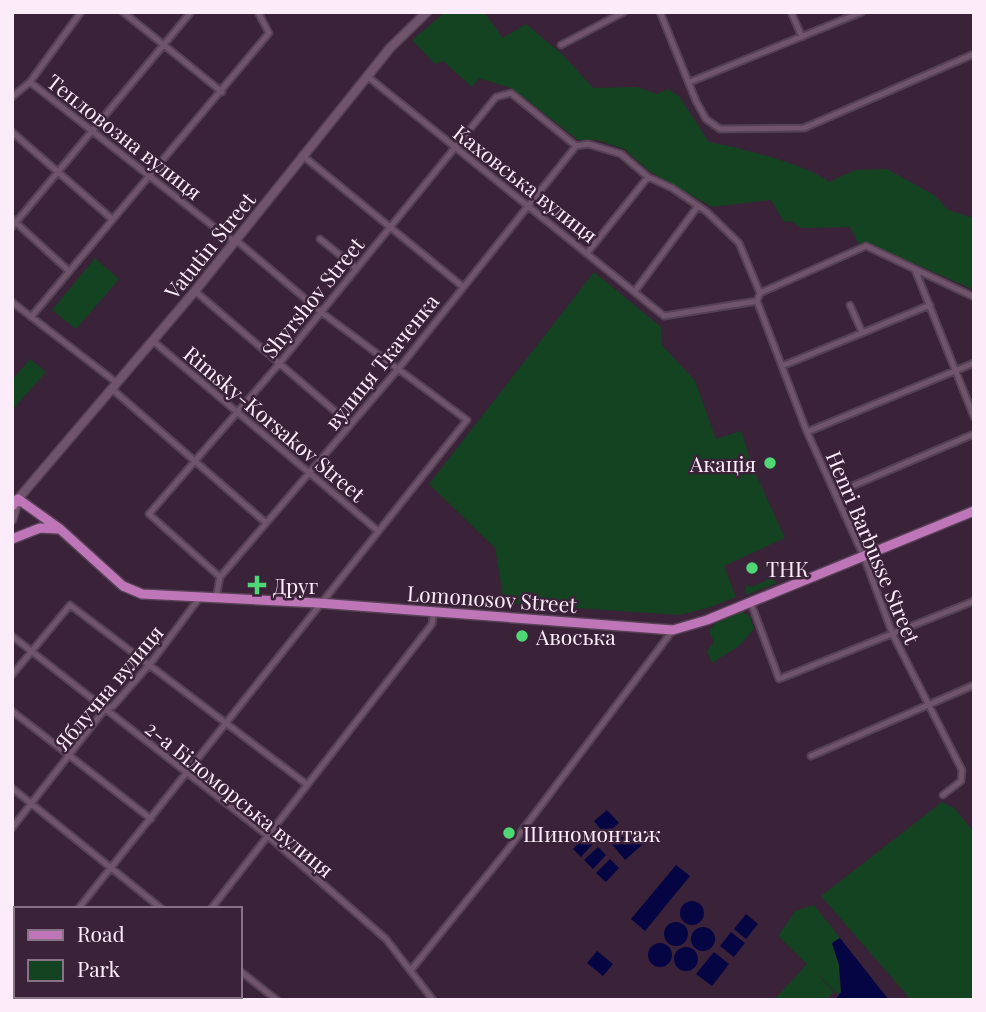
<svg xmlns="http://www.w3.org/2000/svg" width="986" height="1012" font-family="'Playfair Display',serif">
  <rect width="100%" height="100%" fill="#3a2238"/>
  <path fill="#144321" d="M445,12H484L503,38L526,24L563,55L593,88L637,87L657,94L668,89L679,96L709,142C737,147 809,165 829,182L855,170L887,169L934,195L948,210L974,218V290L868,243L859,245L850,227L802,228L790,221L784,222L771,200L712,207L649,171L624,149L597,140H578L513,89L479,78L472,87L443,61L435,64L412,40Z
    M95,258L119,279L76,329L52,310Z
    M594,272L661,327L662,345L695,381L716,439L741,431L753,468L785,538L724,566L736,597L708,608L679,615L504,603L495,548L429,484Z
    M30,359L46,372L12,410V380Z
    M768,576L777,583L745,595L746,585L751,587L765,581Z
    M742,612L750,616L754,629L739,646L712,663L707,651L714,642L709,631L716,623Z
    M942,802L954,808L974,832V1000H911L821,896Z
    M814,905L840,938L832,943L839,965L841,992L839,995L814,971L834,992L826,1000H774L807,964L778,936L795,911Z"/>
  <path fill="#060543" d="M607,810L619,823L605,835L594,821Z
    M627,829L642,845L625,860L611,843Z
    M585,836L593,844L581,857L573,849Z
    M598,847L606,855L593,869L584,860Z
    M610,859L619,868L606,882L596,873Z
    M676,865L690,876L645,931L631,919Z
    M680 913a12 12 0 1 1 24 0a12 12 0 1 1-24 0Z
    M746,914L758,924L746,939L734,929Z
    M664 934a12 12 0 1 1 24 0a12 12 0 1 1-24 0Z
    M691 939a12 12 0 1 1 24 0a12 12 0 1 1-24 0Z
    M731,932L745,943L734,957L720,946Z
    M840,938L889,1000H835L841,992L839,965L832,943Z
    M648 955a12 12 0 1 1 24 0a12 12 0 1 1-24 0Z
    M674 959a12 12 0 1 1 24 0a12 12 0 1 1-24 0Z
    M597,951L613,964L603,976L587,963Z
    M714,952L729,964L712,986L696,974Z"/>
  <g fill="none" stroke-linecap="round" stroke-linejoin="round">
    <g stroke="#554054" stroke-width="9">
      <path id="street" d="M123,12L222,92
        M660,12L696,101L706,119L720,129L804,128L974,54
        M791,12L802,37
        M561,45L624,12
        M367,76L664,316L757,301L760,293L866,246L974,297
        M30,82L228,238L237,241L321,312L467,420L78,909
        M690,82L862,12
        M12,97L30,82L81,12
        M12,132L112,219
        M576,146L588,144L621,154L648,177L672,188L707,212L739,243L760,293
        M302,155L462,286
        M12,219L69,271
        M12,227L191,12
        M320,239L356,268
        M588,252L648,177
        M916,272L974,417
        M195,291L350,424
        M635,291L698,206
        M757,301L807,432L864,557L893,635L962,770L961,781L943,795
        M12,302L117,383
        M850,305L862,332
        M31,317L269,33L258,12
        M153,341L377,530
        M782,366L930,305
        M112,389L266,523
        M807,432L974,363
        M836,493L974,434
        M220,577L149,514L279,364L496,97L511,93L576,146
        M216,598L220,577L399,368L576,146
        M751,603L779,679L974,601
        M12,636L268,836L386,939L433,1000
        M12,675L70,605L305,783
        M12,711L151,819
        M811,756L974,685
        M12,788L162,909
        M12,828L105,709L113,706L150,664L200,597
        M211,909L432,624L434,611
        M12,927L16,930
        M411,970L509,848L673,630
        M240,971L277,1000
        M12,989L16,985
        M101,996L106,1000
        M135,1000L138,996"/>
    </g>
    <g stroke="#554054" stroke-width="11">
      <path id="secondary" d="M12,520L18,499L195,291L390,48L427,12"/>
    </g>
    <g stroke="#554054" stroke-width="12">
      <path id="primary" d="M12,506L18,499L60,529L123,586L142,594L318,603L673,630L707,620L974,511
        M12,539L40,528L58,529"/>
    </g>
    <use href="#street" stroke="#6f546c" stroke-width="5"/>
    <use href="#secondary" stroke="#6f546c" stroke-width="8"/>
    <use href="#primary" stroke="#be76b9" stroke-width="9"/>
  </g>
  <g fill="#4fd675" stroke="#3a2238" stroke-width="2.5">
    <circle cx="770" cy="463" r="7"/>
    <circle cx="752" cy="568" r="7"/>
    <path d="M253.5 574.5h7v7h7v7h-7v7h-7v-7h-7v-7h7z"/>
    <circle cx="522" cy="636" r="7"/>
    <circle cx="509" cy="833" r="7"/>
  </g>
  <g text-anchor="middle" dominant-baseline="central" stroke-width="5" stroke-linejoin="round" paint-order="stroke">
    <g font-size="21" fill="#fcecfa" stroke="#3a2238">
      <text transform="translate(125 136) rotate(38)">Тепловозна вулиця</text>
      <text transform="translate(526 183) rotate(38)">Каховська вулиця</text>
      <text transform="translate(209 245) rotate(-51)">Vatutin Street</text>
      <text transform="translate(312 297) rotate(-51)">Shyrshov Street</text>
      <text transform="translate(381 361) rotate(-51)">вулиця Ткаченка</text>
      <text transform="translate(275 423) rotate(40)">Rimsky-Korsakov Street</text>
      <text transform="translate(874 547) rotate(67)">Henri Barbusse Street</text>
      <text transform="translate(492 598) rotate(4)">Lomonosov Street</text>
      <text transform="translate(108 687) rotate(-50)">Яблучна вулиця</text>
      <text transform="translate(240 798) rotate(39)">2-а Біломорська вулиця</text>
    </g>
    <g font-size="21" fill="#fcecfa" stroke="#3a2238" text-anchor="start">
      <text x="756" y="463" text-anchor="end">Акація</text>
      <text x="766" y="568">ТНК</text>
      <text x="273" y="585">Друг</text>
      <text x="536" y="636">Авоська</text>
      <text x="523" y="833">Шиномонтаж</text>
    </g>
  </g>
  <rect width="986" height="1012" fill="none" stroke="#fcecfa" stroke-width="28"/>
  <rect x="14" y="907" width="228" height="91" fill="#3a2238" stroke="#887386" stroke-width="2"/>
  <rect x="28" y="930" width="35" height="10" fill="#be76b9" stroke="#887386" stroke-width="2"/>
  <text x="77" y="942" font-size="21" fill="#fcecfa">Road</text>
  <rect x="28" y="960" width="35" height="21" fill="#144321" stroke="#887386" stroke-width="2"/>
  <text x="77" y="977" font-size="21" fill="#fcecfa">Park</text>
</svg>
